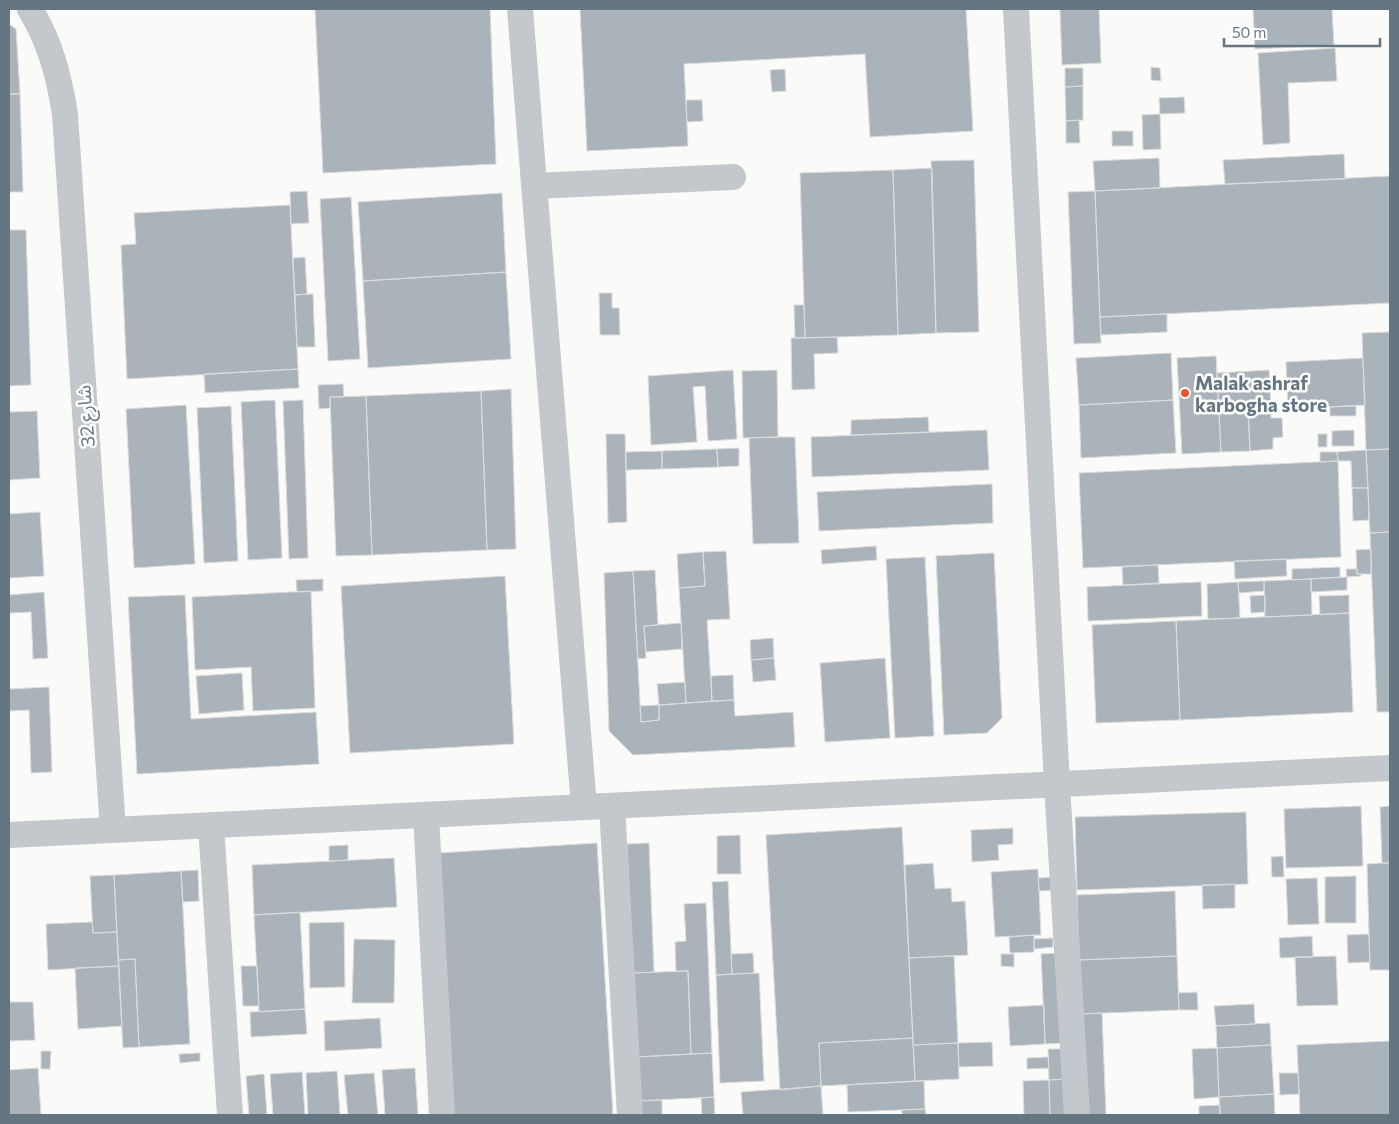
<svg xmlns="http://www.w3.org/2000/svg" width="1399" height="1124" font-family="Commissioner,'Noto Sans Arabic',sans-serif">
  <rect width="100%" height="100%" fill="#fafaf8"/>
  <path fill="#aab3b9" stroke="#dcdcda" d="M315,9H490L496,164L323,173Z
    M580,9H966L973,131L870,137L865,54L684,64L688,146L587,151Z
    M1060,9H1099L1101,63L1062,65Z
    M1253,9H1332L1334,45L1255,49Z
    M9,24L16,29L20,94H9Z
    M1335,48L1337,81L1288,83L1290,143L1263,145L1258,53Z
    M1151,67L1160,68L1161,81L1151,80Z
    M1065,68H1083V86L1065,87Z
    M785,69L786,91L772,92L770,70Z
    M1083,86V120L1066,121L1065,87Z
    M9,94H20L23,192H9Z
    M1184,97L1185,113L1160,114L1159,98Z
    M686,100H702L703,121L687,122Z
    M1160,114L1161,149L1143,150L1142,115Z
    M1079,120L1080,143H1066V121Z
    M1112,131H1133V146H1112Z
    M1344,154L1345,179L1225,184L1223,160Z
    M1159,158L1160,188L1095,191L1093,161Z
    M974,160L979,332L936,333L931,161Z
    M932,168L936,333L898,335L893,170Z
    M893,170L898,335L805,338L800,173Z
    M1390,176V303L1100,317L1095,191Z
    M307,191L309,223L291,224L290,192Z
    M1095,191L1101,343L1074,344L1068,192Z
    M502,193L506,272L363,281L358,202Z
    M351,197L360,359L328,361L320,199Z
    M290,205L298,369L127,379L121,245L136,244L134,213Z
    M9,230H26L31,385L9,386Z
    M305,257L307,294L295,295L293,258Z
    M506,272L511,359L368,368L363,281Z
    M599,293H612V308H619L620,335H600Z
    M313,294L315,347H297L295,295Z
    M794,305H804L805,338H795Z
    M1167,314V332L1101,335L1100,317Z
    M1390,332V449L1366,450L1362,333Z
    M837,337L838,353L814,354L815,389L792,390L791,338Z
    M1171,353L1173,400L1079,405L1076,358Z
    M1216,356L1221,452L1182,454L1177,358Z
    M1363,358L1365,405L1288,409L1286,362Z
    M298,369L299,388L205,393L204,374Z
    M733,370L737,439L708,441L705,386L693,387L697,442L651,445L648,376Z
    M777,370L778,437L743,438L742,371Z
    M1269,370L1271,410L1219,413L1217,373Z
    M343,384L344,397H330V408L319,409L318,385Z
    M511,389L516,549L487,550L481,391Z
    M481,391L487,550L372,555L366,396Z
    M366,396L372,555L336,556L330,397Z
    M275,400L282,558L248,560L241,402Z
    M303,400L308,558L289,559L283,401Z
    M1173,400L1176,453L1081,458L1079,405Z
    M186,405L195,564L134,568L126,409Z
    M231,406L238,561L204,563L197,408Z
    M1356,406V416H1330V407Z
    M1271,410V418H1282L1283,437L1273,438V449L1250,451L1248,411Z
    M37,411L40,478L9,480V412Z
    M1248,411L1250,451L1221,452L1219,413Z
    M928,417L929,432L851,435V420Z
    M987,430L989,470L812,477L811,437Z
    M1354,430V446H1332V431Z
    M606,434H625L627,522L608,523Z
    M1318,434H1327V447H1318Z
    M778,437H795L799,543L753,544L749,438Z
    M739,448V466L718,467L717,449Z
    M717,449L718,467L662,469V451Z
    M1390,449V532L1370,533L1366,450Z
    M1366,450L1368,488H1352L1351,461H1338L1337,452Z
    M662,451V469L626,470V452Z
    M1320,452H1337L1338,461L1320,462Z
    M1338,461L1341,557L1083,568L1079,473Z
    M992,484L993,523L819,531L817,492Z
    M1352,488H1368L1369,520L1353,521Z
    M40,512L44,576L9,578V514Z
    M1390,532V712H1377L1370,533Z
    M876,546L877,560L822,564L821,550Z
    M1371,549V574H1357L1356,550Z
    M726,551L730,619L707,620L712,701L686,703L679,588L705,586L703,552Z
    M703,552L705,586L679,588L677,554Z
    M994,553L1002,718L987,733L944,735L936,556Z
    M925,557L934,736L895,738L886,559Z
    M1286,559L1287,576L1235,579L1234,561Z
    M1158,565L1159,583L1123,585L1122,567Z
    M1340,567V577L1292,580V569Z
    M1346,569H1357V574H1361V576L1347,577Z
    M655,570L658,625L644,626L646,658L638,659L633,571Z
    M633,571L641,722L659,720V705L734,700L735,716L793,712L795,747L633,755L609,731L604,573Z
    M505,576L514,744L350,753L341,586Z
    M1347,577V590L1311,592V579Z
    M323,579V591L297,592L296,580Z
    M1311,579L1312,615L1265,617L1264,581Z
    M1264,581V591L1239,593L1238,582Z
    M1201,582L1202,616L1088,621L1087,587Z
    M1238,582L1240,618L1208,619L1207,584Z
    M311,591L315,708L253,711L251,667L195,670L192,597Z
    M44,592L48,658L33,659L31,612L9,613V595Z
    M185,595L191,719L316,712L319,764L137,774L128,597Z
    M1265,595V612L1251,613L1250,596Z
    M1349,595V613L1320,615L1319,596Z
    M1349,613L1353,712L1180,720L1176,621Z
    M1176,621L1180,720L1096,723L1092,625Z
    M681,623L682,649L646,652L644,626Z
    M773,638L774,658L751,660L750,640Z
    M774,658L776,680L753,682L751,660Z
    M885,658L890,738L825,742L820,663Z
    M242,673L244,710L199,714L196,676Z
    M733,675L734,700L712,701L711,676Z
    M685,682L686,703L659,705L657,684Z
    M49,687L52,772L31,773L29,710L9,711V689Z
    M659,705V720L641,722L640,706Z
    M1361,806L1363,866L1286,868L1284,809Z
    M1390,806V863H1382L1380,807Z
    M1246,812L1248,884L1077,890L1075,817Z
    M902,827L913,1038L819,1043L821,1086L780,1090L766,835Z
    M1013,828V844L998,845L999,860L972,862L971,830Z
    M740,835L741,874H717V836Z
    M597,843L613,1115H454L438,853Z
    M649,843L654,972L633,973L627,844Z
    M348,845V860L329,861V846Z
    M1283,856L1284,877H1272L1271,857Z
    M394,858L397,907L254,915L252,865Z
    M933,863L935,889L951,888L952,902L965,901L968,955L909,958L905,865Z
    M1382,863H1390V970H1370L1367,864Z
    M1038,869L1041,935L995,937L991,872Z
    M198,870L199,901L183,902L181,871Z
    M181,871L190,1044L139,1047L135,959L118,960L114,875Z
    M114,875L117,932L93,933L90,876Z
    M1356,876V923H1325V877Z
    M1056,877L1057,890L1039,891L1038,878Z
    M1317,878L1319,924L1288,925L1286,879Z
    M728,881L732,974L716,975L712,882Z
    M1235,884V908L1203,909L1202,885Z
    M1175,891L1177,956L1079,960L1077,895Z
    M706,903L712,1053L691,1054L688,971H676L675,942L686,941L684,904Z
    M300,912L305,1009L259,1012L254,915Z
    M92,922L93,933L117,932L119,966L48,970L46,924Z
    M344,922L345,987L310,988L309,923Z
    M1369,934L1370,962L1348,963L1347,935Z
    M1034,935V952L1010,953L1009,937Z
    M1312,936L1313,957L1280,958L1279,938Z
    M1053,938V947L1034,949V939Z
    M354,939L395,940L394,1003H352Z
    M753,953L754,973L732,974L731,954Z
    M1059,953L1063,1043L1045,1044L1041,954Z
    M1001,954H1014V967L1001,966Z
    M954,956L958,1043L913,1045L909,958Z
    M1177,956L1179,1010L1081,1014L1079,960Z
    M1336,956L1338,1005L1297,1006L1295,957Z
    M135,959L139,1047L123,1048L118,960Z
    M119,966L122,1026L78,1029L75,968Z
    M241,966H257L259,1006H243Z
    M688,971L691,1054L636,1057L633,973Z
    M759,973L764,1081L720,1083L716,975Z
    M1197,992L1198,1010H1179L1178,993Z
    M9,1002H33L35,1040L9,1041Z
    M1254,1004L1255,1024L1216,1026L1214,1006Z
    M1044,1005L1045,1044L1010,1046L1008,1007Z
    M305,1009L307,1034L251,1037L250,1012Z
    M1102,1013L1106,1115H1084L1081,1014Z
    M380,1018L382,1048L325,1051L324,1021Z
    M1270,1023L1271,1045L1217,1048L1216,1026Z
    M913,1038L915,1081L821,1086L819,1043Z
    M1390,1041V1115H1300L1297,1045Z
    M992,1042L993,1066L959,1067L958,1043Z
    M958,1043L959,1079L915,1081L913,1045Z
    M1271,1045L1274,1094L1219,1097L1217,1048Z
    M1217,1048L1219,1097L1194,1099L1192,1049Z
    M1048,1049H1067V1079L1049,1080Z
    M41,1051H51L50,1069H41Z
    M200,1053V1061L180,1063L179,1054Z
    M712,1053L714,1097L638,1101L636,1057Z
    M1048,1057L1049,1068L1027,1069V1058Z
    M38,1068L41,1115H9V1070Z
    M415,1068L418,1115H385L382,1070Z
    M337,1071L340,1115H308L306,1073Z
    M302,1072L305,1115H273L270,1074Z
    M374,1073L378,1115H348L344,1075Z
    M1279,1073H1298L1299,1094L1280,1095Z
    M264,1074L267,1115H249L246,1076Z
    M1067,1079L1068,1115H1050L1049,1080Z
    M1049,1080L1050,1115H1024L1023,1081Z
    M924,1081L925,1109L848,1112L847,1085Z
    M821,1086L823,1115H743L741,1092Z
    M1274,1094L1275,1115H1220L1219,1097Z
    M714,1097L715,1115H702L701,1098Z
    M662,1100V1115H638V1101Z
    M1220,1105V1115H1199V1106Z
    M925,1109L926,1115H902V1110Z"/>
  <g fill="none" stroke-linecap="round" stroke-linejoin="round">
    <path stroke="#c3c8cc" stroke-width="26" d="M30,9C50,42 59,76 65,114L113,830
      M520,9L584,807
      M1016,9L1057,784L1077,1115
      M534,186L733,177
      M612,806L630,1115
      M426,815L442,1115
      M211,825L230,1115
      M9,835L1390,768"/>
  </g>
  <circle fill="#e4572e" stroke="#fff" stroke-width="2" cx="1185" cy="393" r="5"/>
  <g text-anchor="middle" dominant-baseline="central" stroke-width="5" stroke-linejoin="round" paint-order="stroke">
    <g font-size="19" font-weight="bold" fill="#657683" stroke="#fff" text-anchor="start">
      <text x="1195" y="382">Malak ashraf<tspan x="1195" dy="22">karbogha store</tspan></text>
    </g>
    <g font-size="19" fill="#657683" stroke="#fff">
      <text transform="translate(85 416) rotate(-94)">شارع 32</text>
    </g>
  </g>
  <rect width="1399" height="1124" fill="none" stroke="#657683" stroke-width="20"/>
  <path d="M1224 38v8h156v-8" fill="none" stroke="#657683" stroke-width="2.5"/>
  <text x="1232" y="38" font-size="15" fill="#657683" stroke="#ffffff" stroke-width="4" paint-order="stroke">50 m</text>
</svg>
